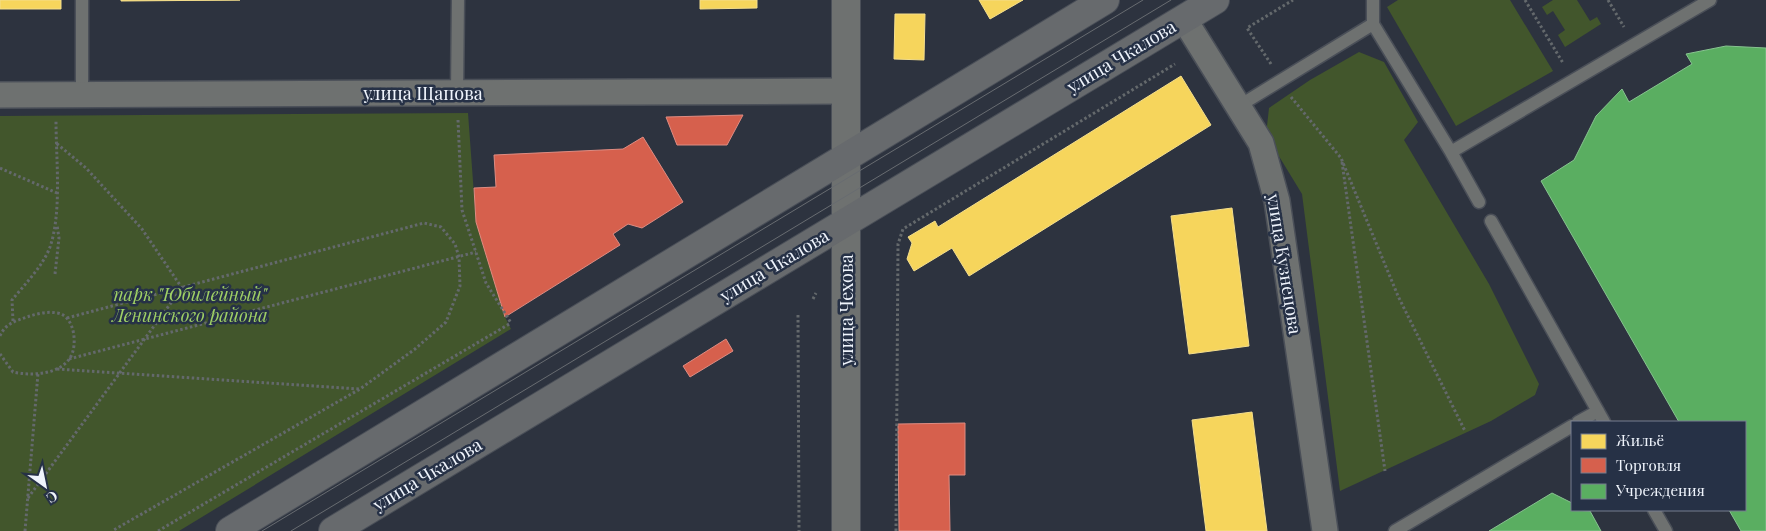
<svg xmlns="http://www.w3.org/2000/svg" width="1766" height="531" font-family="'Playfair Display',serif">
  <rect width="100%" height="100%" fill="#2d333f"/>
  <path fill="#42562c" d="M1398,0H1510L1553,71L1456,126L1387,7Z
    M1553,0H1577L1590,21L1597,17L1601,24L1565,47L1558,35L1565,30L1553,11L1547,15L1542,7Z
    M1359,52L1384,62L1418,122L1404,140L1489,284L1539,384L1535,395L1491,421L1340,491L1302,194L1266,135L1269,108L1310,80Z
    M468,113L476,222L497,279L505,317L511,329L179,531H0V116Z"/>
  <path fill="#f6d55c" stroke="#f4de8c" d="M0,0H61V9H0Z
    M121,0H240L121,1Z
    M700,0H757V8L700,9Z
    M979,0H1023L990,19Z
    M895,14H925L924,60L894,59Z
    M1181,76L1211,125L969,276L952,248L914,271L907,259L912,243L908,237L935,221L938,227Z
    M1232,208L1249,346L1189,354L1171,216Z
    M1252,412L1267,531H1206L1192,420Z"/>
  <path fill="#d6604d" stroke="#de8c82" d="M743,115L727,145H677L666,117Z
    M643,137L683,202L642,228L628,224L613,234L620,245L505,317L476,222L474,188L496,187L494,155L623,149Z
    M726,339L733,351L690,377L683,366Z
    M965,423V475H949L950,531H899L898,424Z"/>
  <path fill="#5aae61" stroke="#87c390" d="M1726,46L1766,48V531H1741L1729,510H1745V422H1679L1541,181L1574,160L1596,116L1622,89L1629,102L1692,64L1686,54Z
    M1552,493L1572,503V510L1590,511L1601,531H1489Z"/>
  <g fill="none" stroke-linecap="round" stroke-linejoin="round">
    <g stroke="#4a4f58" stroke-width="15">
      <path id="service" d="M1373,24L1451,152
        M457,93L458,0
        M82,94V0
        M1239,106L1373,24V0
        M1479,202L1451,152L1710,0
        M1491,221L1604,422
        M1578,422L1598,411
        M1654,510L1666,531
        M1395,531L1572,426"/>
    </g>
    <g stroke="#4a4f58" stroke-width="28">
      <path id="minor" d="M1184,19L1261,143L1277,201L1325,531
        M0,95L846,91"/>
    </g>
    <g stroke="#4a4f58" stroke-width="30">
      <path id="tertiary" d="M846,0V531"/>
    </g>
    <g stroke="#4a4f58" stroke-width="30">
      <path id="secondary" d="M230,531L1105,0
        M333,531L1215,0"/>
    </g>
    <path stroke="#64696c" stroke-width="3" stroke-dasharray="2.5 2.5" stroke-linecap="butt" d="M1525,0L1563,63
      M1608,0L1624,27
      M1271,64L1247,28L1293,0
      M1291,97L1341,158L1398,296L1465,431
      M458,120L462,210L486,283L511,323
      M1342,162L1385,471
      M0,168L57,193
      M55,274L59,238L57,225
      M813,299L816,293
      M798,315L799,531
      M67,318L424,223L441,227L455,244L459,257L460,286L446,322L415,349L360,389L112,531
      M13,321L12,300C25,284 43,266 50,247C62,212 56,159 56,121
      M0,336C5,324 15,321 27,317C36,314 47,311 57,313C75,315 78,346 70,358C59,375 30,376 13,372L0,354
      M69,359L476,252
      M57,369L359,389
      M28,498L182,288L142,229L86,168L56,143
      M25,531L38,373
      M158,531L511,323
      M896,531L898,244L903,229L1175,64"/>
    <use href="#service" stroke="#6e7170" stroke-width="12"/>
    <use href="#minor" stroke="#6e7170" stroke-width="25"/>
    <use href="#tertiary" stroke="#6e7170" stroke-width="28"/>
    <use href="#secondary" stroke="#676a6d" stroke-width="28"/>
    <path stroke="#686c71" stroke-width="1" d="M262,531L1143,0
      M291,531L1171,0"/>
  </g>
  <g text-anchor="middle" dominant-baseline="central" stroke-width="5" stroke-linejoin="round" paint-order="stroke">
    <g font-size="18" fill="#eff4fc" stroke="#263146">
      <text transform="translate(1121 56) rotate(-31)">улица Чкалова</text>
      <text x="423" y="93">улица Щапова</text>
      <text transform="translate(1285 264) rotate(81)">улица Кузнецова</text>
      <text transform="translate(774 265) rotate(-31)">улица Чкалова</text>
      <text transform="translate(846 310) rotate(-90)">улица Чехова</text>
      <text transform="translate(427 474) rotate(-31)">улица Чкалова</text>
    </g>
    <g font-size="18" font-style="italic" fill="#9fd065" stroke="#263146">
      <text x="190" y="294">парк "Юбилейный"<tspan x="190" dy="21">Ленинского района</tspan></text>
    </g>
  </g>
  <rect x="1571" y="421" width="175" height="90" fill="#263146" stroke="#767f8f"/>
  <rect x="1581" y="434" width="25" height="15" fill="#f6d55c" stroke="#767f8f"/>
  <text x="1616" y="446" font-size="15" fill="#eff4fc">Жильё</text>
  <rect x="1581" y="458" width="25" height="15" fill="#d6604d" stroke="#767f8f"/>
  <text x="1616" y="471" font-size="15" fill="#eff4fc">Торговля</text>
  <rect x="1581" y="484" width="25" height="15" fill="#5aae61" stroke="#767f8f"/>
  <text x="1616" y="496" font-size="15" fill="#eff4fc">Учреждения</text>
  <g transform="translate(45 486) rotate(147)" stroke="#263146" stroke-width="4" paint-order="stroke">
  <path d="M0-4L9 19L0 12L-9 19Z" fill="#eff4fc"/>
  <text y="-8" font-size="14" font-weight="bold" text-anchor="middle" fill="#eff4fc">С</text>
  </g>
</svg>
